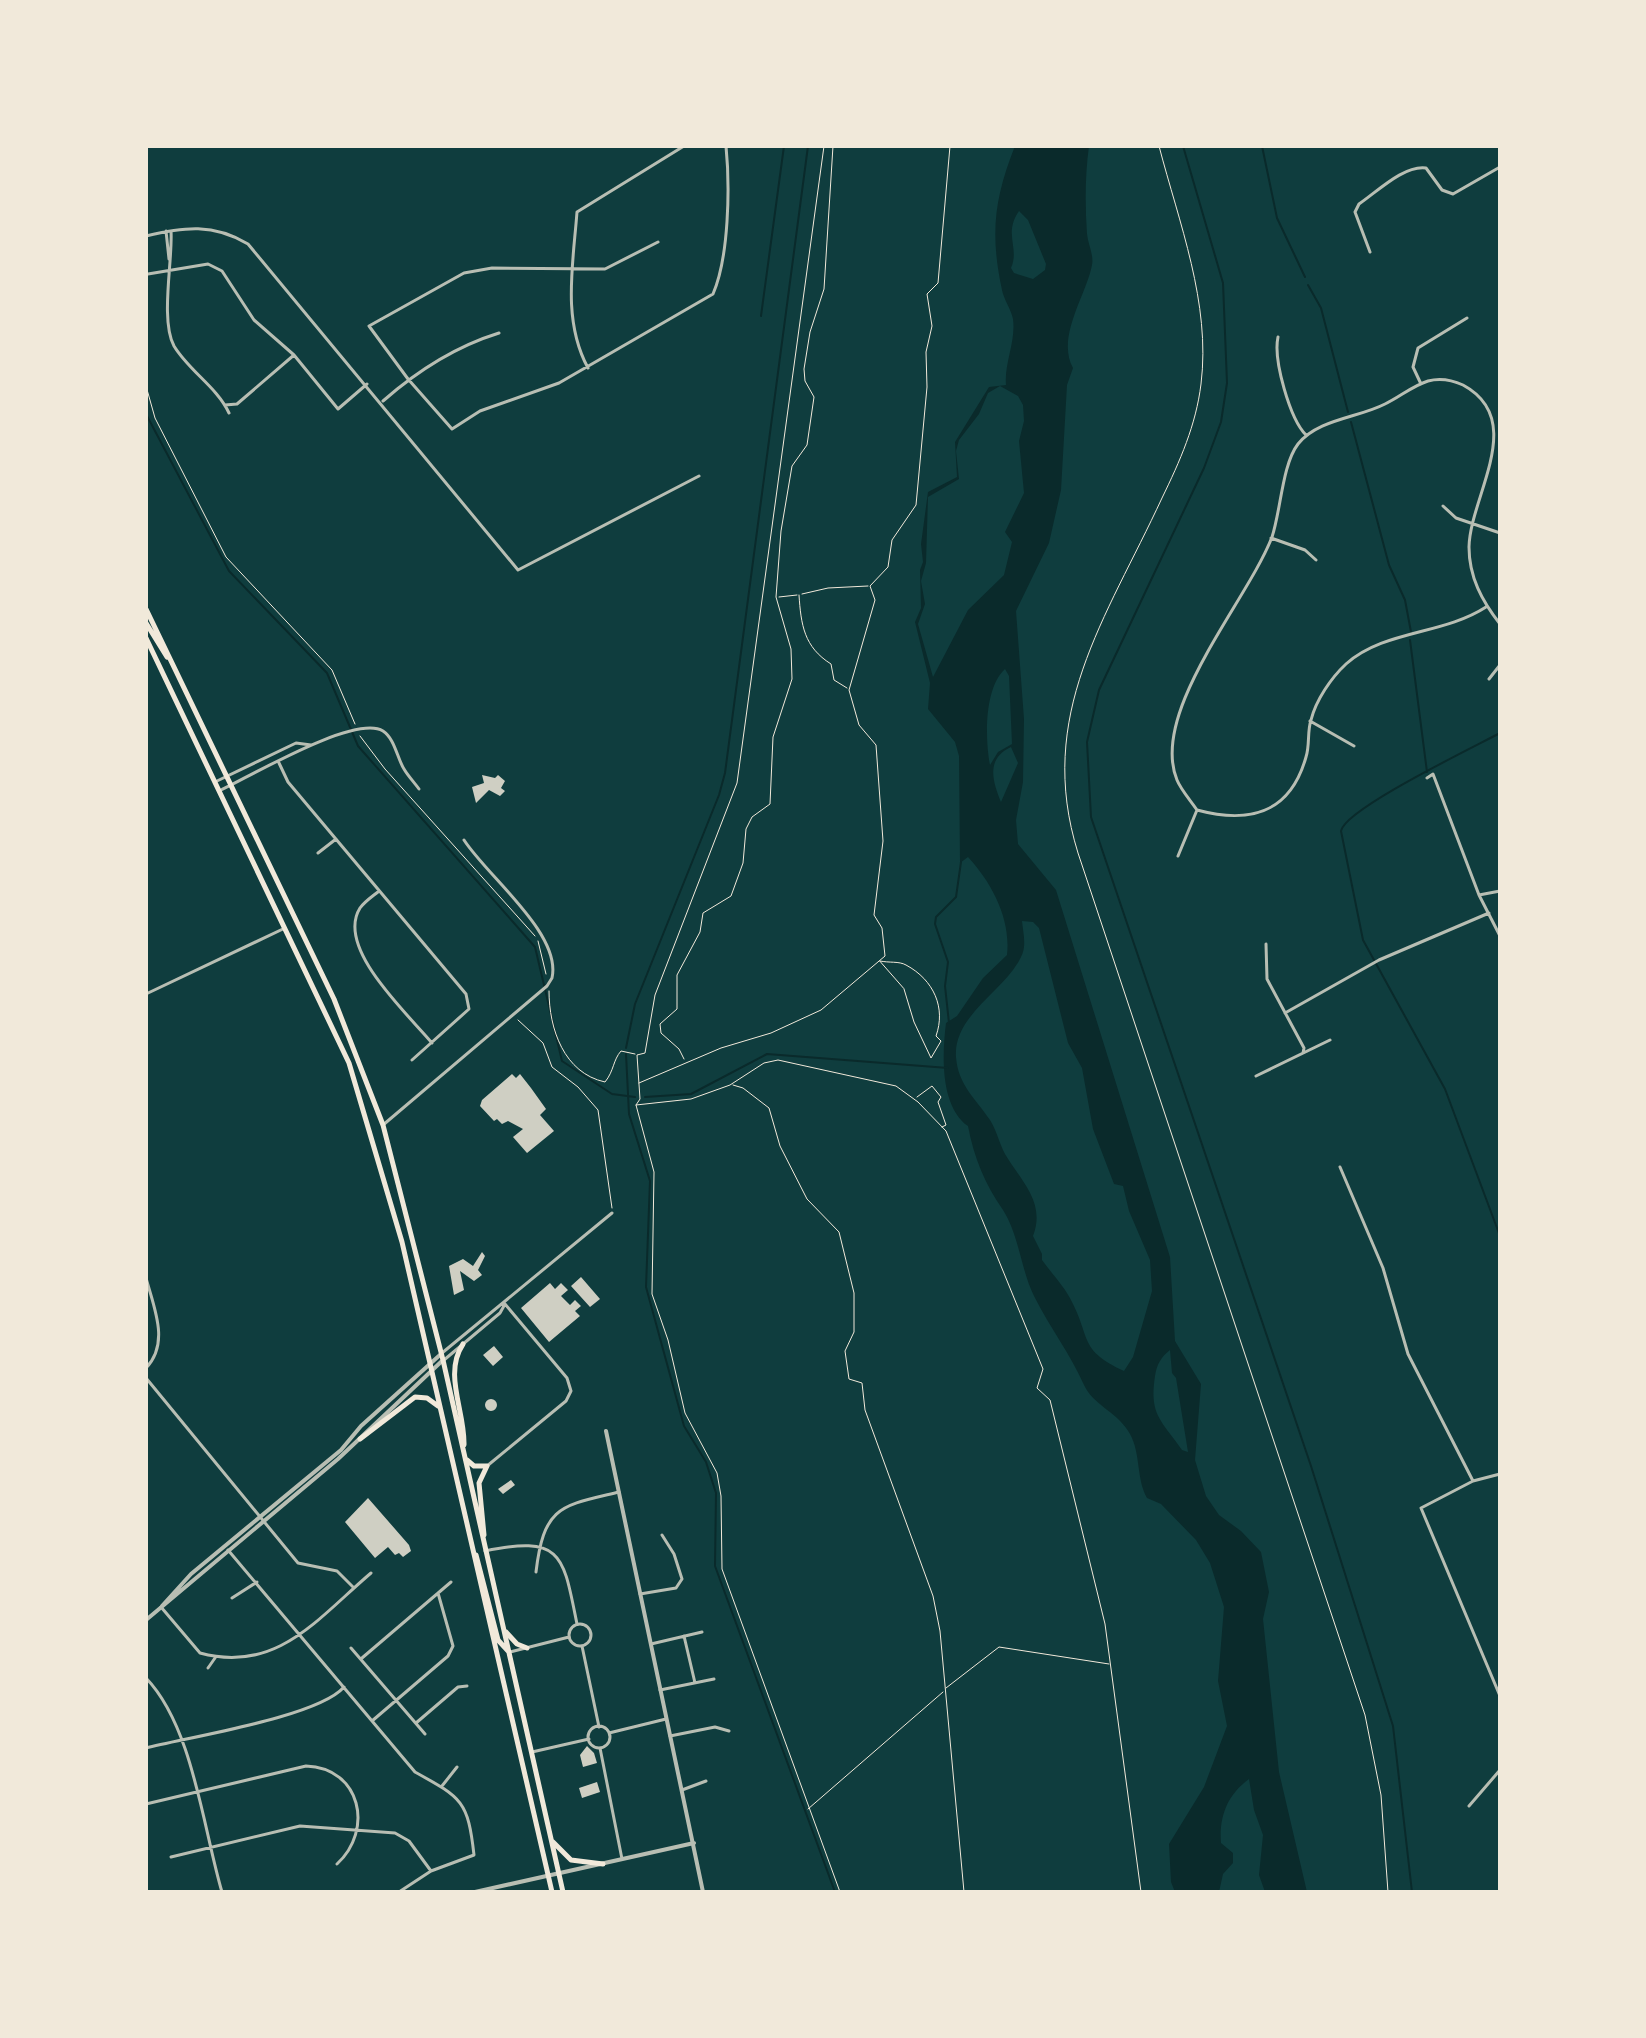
<svg xmlns="http://www.w3.org/2000/svg" width="1646" height="2038" font-family="'Noto Sans',sans-serif">
  <rect width="100%" height="100%" fill="#0f3d3e"/>
  <path fill="#0a2a2b" fill-rule="evenodd" d="M1015,146H1089C1085,175 1085,205 1087,234C1088,244 1094,255 1092,265C1086,296 1056,337 1073,368L1067,385L1061,490L1049,543L1016,611L1024,719L1023,782L1016,820L1018,844L1056,890L1170,1257L1175,1341L1201,1384L1195,1460L1206,1496L1219,1515L1241,1531L1261,1552L1269,1592L1263,1619L1279,1772L1307,1892H1265L1259,1875L1263,1835L1254,1810L1249,1779C1227,1795 1219,1817 1221,1843L1233,1853V1863L1223,1874L1219,1892H1175L1171,1882L1169,1844L1204,1787L1227,1726L1218,1681L1224,1607L1210,1563L1196,1540L1161,1504L1147,1498C1136,1478 1141,1454 1130,1434C1119,1413 1093,1405 1084,1385C1071,1355 1050,1328 1034,1296C1021,1270 1019,1235 1003,1210C985,1184 974,1158 968,1126C940,1106 942,1055 946,1023L957,1016L983,978L1007,955C1011,919 992,883 968,857L960,863L959,756L955,742L928,709L930,683L915,622L921,608L920,570L923,562L921,544L928,492L957,477L955,442L989,387L1006,385C1004,363 1016,342 1013,319C1011,309 1004,300 1002,290C990,234 994,199 1015,146ZM1019,211L1028,220L1046,264L1045,270L1033,279L1014,273L1011,268C1020,248 1003,234 1019,211ZM1000,386L1018,396L1023,405L1024,421L1019,441L1024,493L1005,532L1012,542L1004,575L968,610L933,677L918,624L925,604L921,581L926,563L928,497L959,479L956,451L959,440L979,414L988,393ZM1005,669L1009,676L1012,744L998,752L990,765C985,739 984,688 1005,669ZM1011,747L1018,763L1001,802C993,782 985,759 1011,747ZM1022,921L1033,922L1039,928L1068,1043L1082,1068L1093,1129L1114,1184L1123,1186L1129,1211L1150,1260L1152,1291L1133,1357L1124,1371C1079,1350 1091,1339 1072,1302C1065,1287 1052,1274 1042,1260V1254L1033,1236C1046,1202 1021,1181 1005,1154C999,1143 997,1131 990,1120C976,1099 958,1085 956,1057C953,1015 1005,991 1021,957C1027,946 1023,932 1022,921ZM1170,1350L1172,1373L1176,1378L1188,1452L1182,1450C1161,1420 1149,1415 1155,1376C1157,1364 1161,1357 1170,1350Z"/>
  <g fill="none" stroke-linecap="round" stroke-linejoin="round">
    <path stroke="#0a2a2b" stroke-width="2" d="M1183,146L1223,283L1227,383L1221,422L1204,468L1099,690L1087,742L1091,817L1311,1466L1393,1726L1412,1892
      M1262,146L1277,218L1305,277
      M1308,285L1321,308L1348,412
      M761,316L784,146
      M146,414L229,571L327,673L358,746L535,947L562,1061L612,1094L635,1097
      M1351,422L1389,565L1405,600L1411,632
      M1410,640L1427,772
      M1500,733C1474,747 1345,809 1341,831L1363,940L1445,1089L1500,1236
      M949,1023L945,986L948,962L935,924L936,917L956,897L961,862
      M626,1048L635,1004L719,795L725,773L808,146
      M626,1054L629,1114L650,1181L646,1287L684,1426L706,1462L716,1493L715,1566L835,1892
      M645,1097L691,1094L767,1054L948,1068"/>
  </g>
  <path fill="#cfcfc3" d="M482,775L495,778L498,775L505,781L501,788L505,791L500,796L489,790L476,803L472,787L484,783Z
    M512,1074L516,1078L520,1074L531,1088L546,1109L540,1115L554,1131L527,1153L513,1137L523,1129L508,1121L502,1124L497,1119L494,1121L480,1106L482,1100Z
    M482,1252L485,1256L478,1270L482,1275L474,1281L460,1271L464,1290L454,1295L449,1266L463,1259L473,1266Z
    M581,1277L600,1299L590,1307L571,1286Z
    M550,1283L555,1289L561,1283L568,1290L561,1296L570,1305L575,1300L581,1306L575,1311L580,1316L549,1342L521,1308Z
    M494,1346L503,1357L493,1366L483,1355Z
    M485 1405a6 6 0 1 1 12 0a6 6 0 1 1-12 0Z
    M511,1480L515,1485L503,1494L498,1489Z
    M368,1498L409,1545L411,1551L403,1557L399,1553L395,1555L388,1547L375,1558L345,1522Z
    M587,1746L594,1753L597,1763L583,1767L580,1755Z
    M597,1782L600,1792L582,1798L579,1788Z"/>
  <g fill="none" stroke-linecap="round" stroke-linejoin="round">
    <path stroke="#f1e9da" stroke-width="1" d="M824,146L737,783L655,995L645,1053L637,1055L640,1099L636,1105L654,1172L652,1294L668,1340L685,1413L717,1473L721,1496L722,1569L840,1892
      M1159,146C1179,223 1211,303 1201,384C1196,425 1180,461 1162,498C1106,619 1035,715 1078,853L1365,1715L1381,1795L1388,1892
      M146,386L155,418L226,557L332,670L355,724
      M802,594L828,588L868,586
      M799,595C801,625 804,647 831,664L834,680L847,688
      M779,597L797,595
      M360,736L385,769L535,936
      M538,941L546,974
      M880,961C889,963 899,961 906,965C934,980 946,1008 936,1036L941,1041L931,1058L914,1022L904,989Z
      M549,991C549,1029 564,1073 605,1082C614,1071 613,1060 621,1051L635,1054
      M518,1020L543,1043L552,1067L578,1087L598,1110L612,1208
      M684,1059L679,1049L661,1033L660,1024L677,1009V975L700,932L703,913L731,896L743,863L746,829L752,817L770,804L773,737L792,679L791,649L776,597L781,531L792,466L807,445L814,397L805,381L804,369L810,332L824,289L833,146
      M639,1083L721,1048L771,1033L821,1010L885,956L882,928L874,915L883,841L876,745L859,725L849,690L875,600L870,586L888,567L892,540L916,505L927,387L926,352L932,326L927,294L938,283L950,146
      M733,1085L743,1088L769,1108L780,1146L807,1199L839,1232L854,1293V1332L845,1351L849,1379L862,1383L865,1410L933,1596L940,1631L964,1892
      M917,1097L932,1086L941,1097L938,1102L946,1125L942,1127
      M636,1105L691,1099L730,1085L764,1063L778,1060L896,1086L918,1102L946,1131L1043,1369L1037,1388L1050,1400L1105,1624L1141,1892
      M946,1688L999,1647L1109,1664
      M808,1809L943,1692"/>
    <path stroke="#b8beb3" stroke-width="3" d="M166,231L169,259
      M171,231C173,259 160,320 174,346C189,371 217,387 229,413
      M146,236C184,227 213,223 248,244L518,570L699,476
      M658,242L605,269L492,268L464,273L369,326L408,379L452,429L480,411L559,383L713,294C729,257 730,187 726,146
      M1370,252L1355,212L1359,204C1378,191 1404,165 1426,168L1442,190L1453,194L1500,167
      M148,274L208,264L222,271L254,320L294,355L338,409L367,384
      M1278,337C1273,360 1290,419 1306,435
      M588,368C562,320 573,265 577,212L684,146
      M1421,384L1413,367L1418,348L1467,318
      M383,401C416,372 457,346 499,333
      M225,405L237,404L294,355
      M1443,506L1456,518L1500,533
      M1271,538L1305,550L1316,560
      M1489,679L1500,665
      M1310,721L1354,746
      M279,763L288,782L466,994L469,1009L412,1060
      M1427,778L1433,774L1479,895L1500,936
      M217,781L296,743L311,745
      M221,790C251,776 355,714 383,731C395,739 397,758 404,769C408,776 414,782 419,789
      M1197,810C1191,801 1181,790 1177,780C1149,712 1248,600 1272,537C1281,510 1282,465 1298,444C1318,419 1358,418 1385,404C1400,397 1412,386 1428,381C1439,378 1452,380 1463,385C1528,420 1470,496 1469,547C1469,577 1482,601 1500,624
      M1197,810C1249,824 1290,814 1306,757C1310,745 1307,732 1311,720C1316,700 1331,678 1346,664C1384,630 1443,635 1486,607
      M318,853L336,839
      M1178,856L1197,810
      M379,891C373,896 365,901 360,908C335,948 408,1014 432,1043
      M1479,895L1500,891
      M1266,944L1267,979L1304,1048L1303,1053
      M146,994L285,928
      M1285,1013L1379,960L1489,913
      M1256,1076L1330,1040
      M383,1125L547,986L552,978C562,934 487,876 464,840
      M1340,1167L1383,1268L1408,1354L1473,1481
      M146,1278C154,1308 170,1343 146,1368
      M442,1353L612,1213
      M444,1360L500,1313L505,1304
      M146,1378L298,1563L337,1571L354,1588
      M487,1466L566,1401L571,1391L567,1378L505,1304
      M1500,1474L1473,1481L1421,1508L1500,1696
      M228,1550L415,1772C462,1798 468,1801 474,1855L431,1871L399,1892
      M485,1551C563,1535 563,1555 577,1624
      M536,1572C544,1505 561,1506 619,1492
      M640,1594L676,1588L682,1579L674,1554L662,1535
      M232,1598L257,1582
      M161,1607L200,1653C277,1674 318,1618 371,1573
      M569 1635a11 11 0 1 1 22 0a11 11 0 1 1-22 0Z
      M684,1636L695,1683
      M651,1644L702,1632
      M582,1646L599,1727
      M351,1648L425,1734
      M510,1652L569,1637
      M362,1658L451,1582
      M208,1668L215,1658
      M146,1678C193,1727 203,1828 222,1892
      M660,1690L714,1679
      M372,1721L448,1656L453,1646L438,1593
      M416,1723L458,1687L467,1686
      M588 1737a11 11 0 1 1 22 0a11 11 0 1 1-22 0Z
      M609,1733L666,1719
      M670,1736L715,1727L729,1731
      M146,1748C189,1737 318,1717 344,1687
      M600,1748L622,1859
      M532,1752L589,1739
      M442,1786L457,1767
      M682,1790L706,1781
      M146,1804L306,1766C361,1768 374,1830 337,1864
      M1469,1806L1500,1770
      M171,1857L300,1826L395,1833L409,1841L431,1871"/>
    <path stroke="#b8beb3" stroke-width="4" d="M606,1431L703,1892
      M162,1606L191,1574L341,1450L361,1426L441,1354
      M146,1620L338,1459L443,1360
      M475,1892L694,1843"/>
    <path stroke="#f1e9da" stroke-width="5" d="M146,609L334,999L383,1125L443,1360L563,1892
      M146,623L167,657
      M146,638L349,1063L402,1242L552,1892
      M463,1344C443,1374 465,1411 464,1445
      M360,1439L415,1397L427,1398L438,1406
      M467,1460L474,1466H486
      M484,1535L479,1483L487,1466
      M476,1555L498,1640L509,1652
      M506,1632L517,1644L527,1648
      M553,1842L571,1860L603,1864"/>
  </g>
  <rect width="1646" height="2038" fill="none" stroke="#f1e9da" stroke-width="296"/>
</svg>
